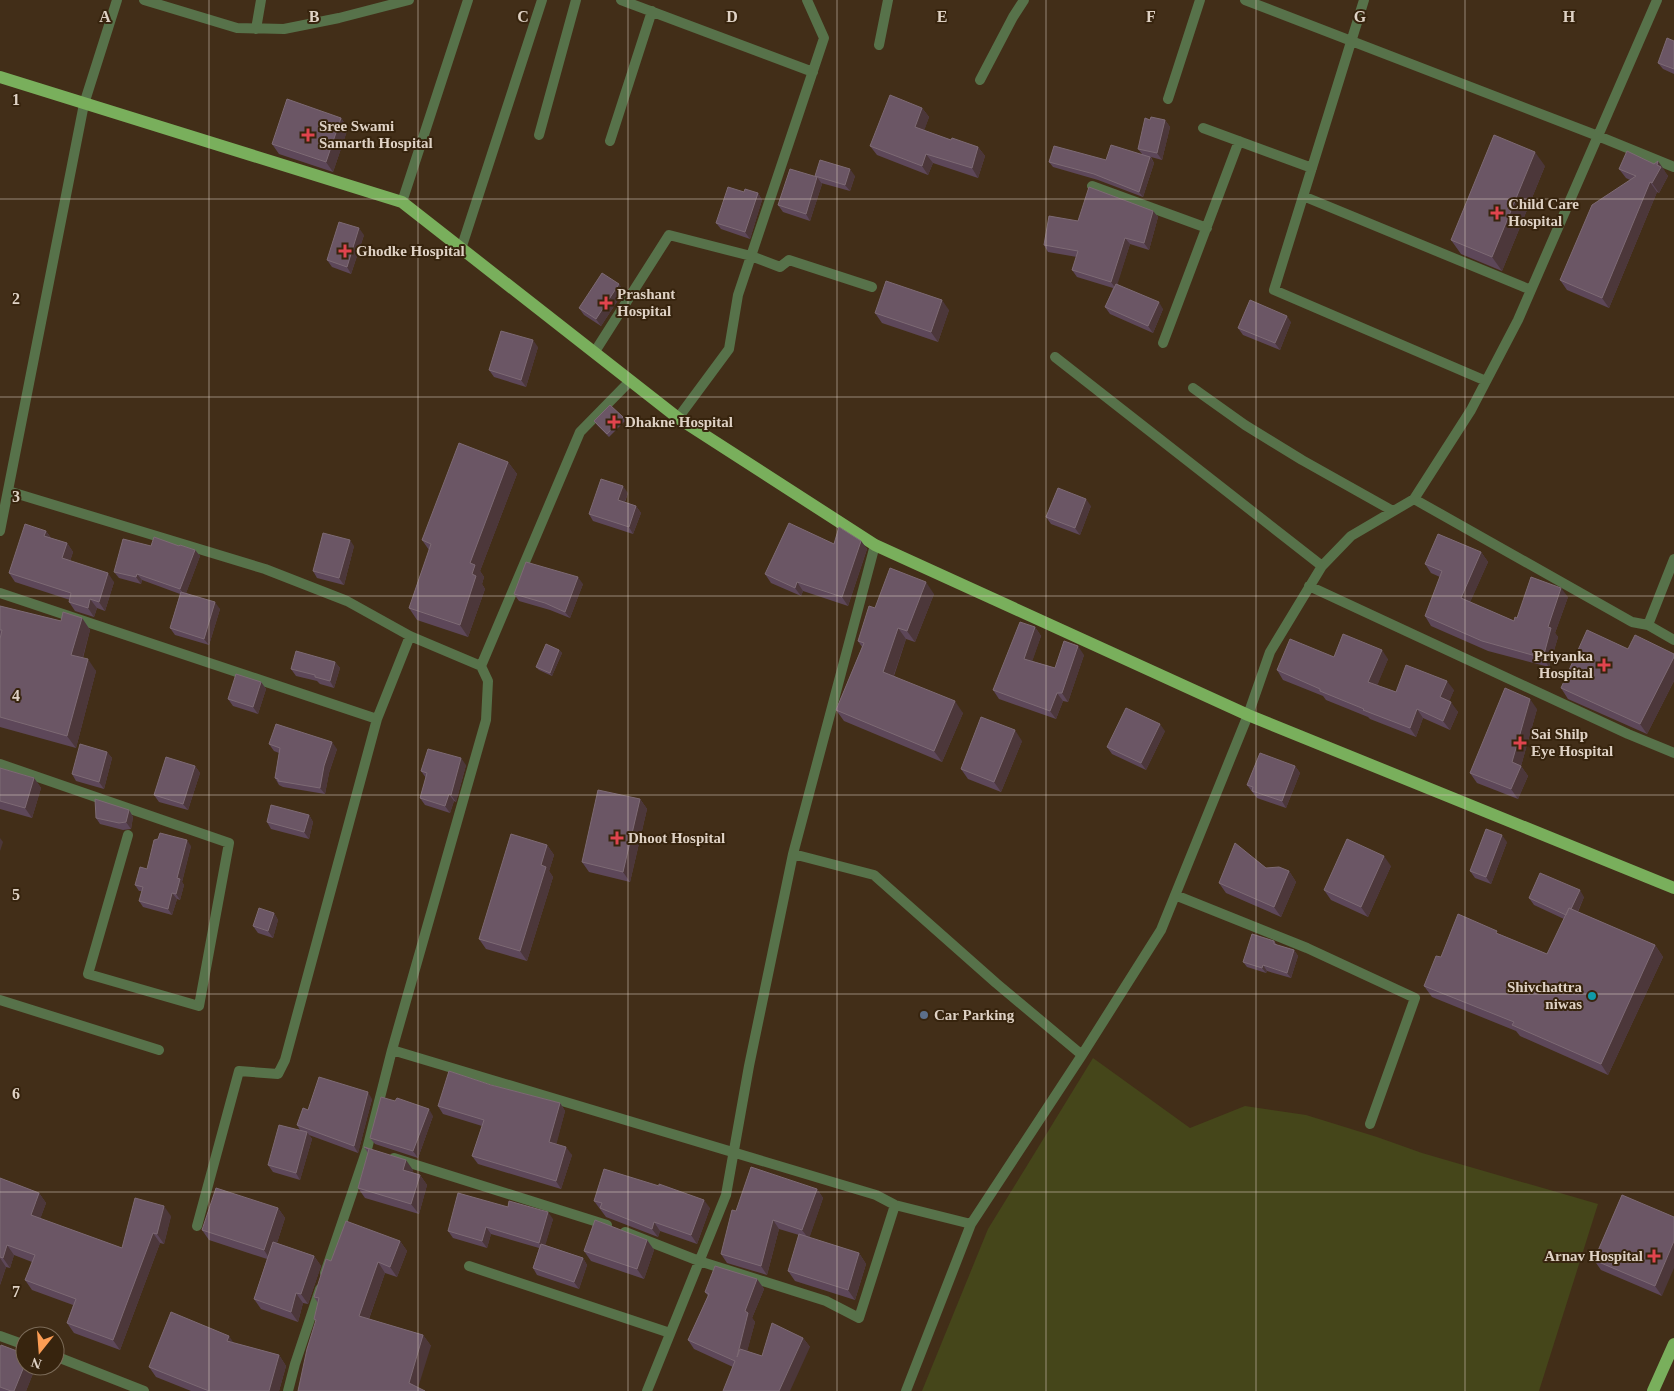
<svg xmlns="http://www.w3.org/2000/svg" width="1674" height="1391" font-family="'Times New Roman',serif">
  <rect width="100%" height="100%" fill="#422e18"/>
  <path fill="#45461a" d="M1093,1058L1190,1128L1245,1106L1306,1115L1377,1137L1422,1153L1598,1204L1539,1391H922L988,1229Z"/>
  <g fill="none" stroke-linecap="round" stroke-linejoin="round">
    <path stroke="#57724a" stroke-width="10" d="M144,0L237,28L284,29L339,18L409,0
      M621,0L813,72
      M1245,0L1598,136L1674,167
      M1364,0L1274,290L1486,381
      M256,29L261,0
      M879,45L888,0
      M980,80L1013,17L1024,0
      M1168,99L1200,0
      M1203,128L1312,168
      M539,135L576,0
      M610,141L652,11
      M1092,186L1207,228
      M1303,196L1531,290
      M402,202L468,0
      M461,249L542,0
      M1163,343L1239,141
      M594,353L669,235L751,256L780,267L789,260L872,287
      M1055,357L1322,566
      M1193,388L1245,425L1302,460L1393,511
      M678,418L729,349L738,295L824,38L807,0
      M8,491L265,569L347,601L410,636L481,666L488,681L486,720L392,1050L367,1149L325,1273
      M1414,499L1632,622L1648,625L1674,640
      M0,531L84,104L117,0
      M1309,586L1628,734L1674,753
      M0,593L377,719
      M1648,625L1674,559
      M481,666L580,432L630,381
      M0,764L229,843L199,1006L88,974L128,835
      M793,854L874,875L996,983L1082,1055
      M1175,895L1307,948L1415,998L1370,1124
      M0,1000L159,1050
      M392,1050L876,1195L895,1205L971,1224
      M394,1158L607,1225
      M197,1226L239,1071L278,1074L285,1060L377,719L410,636
      M625,1232L699,1261L826,1301L859,1318L895,1205
      M469,1266L670,1333
      M0,1336L25,1345
      M55,1356L144,1391
      M288,1391L295,1364L320,1289
      M647,1391L726,1195L749,1066L793,854L875,545
      M906,1391L971,1224L1082,1055L1161,930L1248,715L1270,652L1322,566L1351,536L1414,499L1471,410L1518,320L1657,0"/>
    <path stroke="#79af5c" stroke-width="12" d="M0,77L402,202L678,418L875,545L1248,715L1674,888
      M1653,1391L1674,1344"/>
  </g>
  <path fill="#5d4759" d="M1674,41V74L1663,69L1658,63Z
    M922,108L929,117L924,130L951,140L978,147L985,156L978,178L933,163L928,175L877,155L870,146Z
    M341,118L348,128L333,172L279,154L272,144Z
    M1150,120H1165L1170,127L1162,160L1151,157L1154,163L1143,197L1098,180L1053,167L1049,162L1106,160L1142,154L1138,149Z
    M1545,166L1502,271L1461,254L1451,240Z
    M1619,169L1665,171V172L1668,176L1659,193L1657,192L1609,308L1567,290L1560,280L1630,180L1626,178Z
    M815,176H855L850,191L821,183L822,184L810,221L783,212L778,205L816,177Z
    M744,192L758,193L762,200L750,239L721,229L716,223Z
    M1153,211L1158,217L1149,250L1130,244L1117,284L1163,309L1153,333L1110,314L1105,307L1113,288L1077,277L1072,270L1077,257L1048,252L1044,245L1078,221Z
    M364,235L351,274L332,267L327,260Z
    M624,291L601,326L584,315L579,308Z
    M949,310L938,342L882,323L875,313Z
    M1291,322L1280,350L1243,335L1238,328Z
    M538,347L526,387L494,377L489,370Z
    M623,417L625,421L609,437L597,425L594,421Z
    M508,462L517,474L480,571L484,577L482,584L485,589L468,637L417,620L409,608L429,550L422,540Z
    M628,493L625,502L636,506L641,513L633,534L593,521L589,514Z
    M1091,506L1080,535L1051,524L1046,517Z
    M46,531L51,538L67,543L73,552L70,561L114,582L105,611L97,608L94,617L75,611L69,602L70,600L15,582L9,573Z
    M861,541L867,549L848,606L803,591L801,596L771,583L765,574L834,544Z
    M151,546H179L195,550L200,556L186,593L220,609L209,645L175,635L170,628L180,594L142,580L141,584L119,578L114,572Z
    M354,546L344,585L317,578L313,571Z
    M1481,552L1488,562L1470,602L1514,621L1517,618L1568,597L1555,633L1558,637L1549,667L1488,651L1431,626L1425,616L1440,577L1431,573L1425,564Z
    M583,584L570,618L550,610L519,601L514,594Z
    M934,594L915,642L906,639L894,676L963,713L942,762L844,721L836,710L862,647L858,641L875,608Z
    M0,606L61,621L82,618L90,630L83,658L96,671L76,748L0,727Z
    M1035,627L1041,636L1032,661L1055,668L1084,655L1068,702L1063,701L1056,719L999,699L993,690Z
    M1628,649L1674,654V681L1647,734L1568,699L1561,688Z
    M559,650L562,653L552,676L539,670L536,667Z
    M1334,657L1388,659L1377,685L1396,692L1454,690L1449,701L1458,712L1450,730L1423,718L1416,737L1370,719L1368,717L1326,700L1323,696L1283,680L1277,670Z
    M335,662L340,668L334,688L320,684L317,681L296,676L291,669Z
    M261,682L266,689L258,714L233,706L228,699Z
    M1537,709L1521,766L1528,776L1518,799L1477,783L1470,773Z
    M1165,731L1146,770L1112,754L1107,747Z
    M1022,741L1001,792L968,779L961,769Z
    M269,744L337,749L329,773L325,794L283,787L279,785L275,778L279,753L274,751Z
    M107,752L112,758L104,789L76,781L72,774Z
    M466,765L456,802L454,801L450,813L425,805L420,798L426,778L421,771Z
    M195,766L200,773L188,810L159,802L154,795Z
    M1295,766L1300,773L1286,808L1257,798L1247,785Z
    M0,768L34,778L41,788L32,818L0,809Z
    M640,799L647,809L630,882L589,872L582,862Z
    M129,810L133,817L131,829L123,830L100,824L96,818Z
    M309,815L313,822L309,839L271,829L267,822Z
    M1507,842L1491,884L1475,878L1470,871Z
    M547,845L554,855L549,871L553,877L527,961L486,949L479,939Z
    M191,846L182,882L184,885L180,900L177,899L172,915L143,907L139,901L142,891H139L135,885L147,869Z
    M1391,866L1368,917L1331,900L1324,890Z
    M1289,871L1296,882L1281,917L1226,893L1219,883Z
    M1584,897L1578,912L1655,945L1663,957L1608,1075L1520,1036L1516,1031L1432,997L1424,986L1499,934L1547,954L1564,919L1534,905L1529,898Z
    M274,913L278,920L273,938L258,933L253,926Z
    M1274,941L1277,945L1294,950L1298,956L1291,978L1267,971L1266,973L1247,967L1243,962Z
    M491,1085L560,1103L565,1111L556,1144L572,1155L561,1189L478,1164L472,1156L482,1126L443,1114L438,1106Z
    M372,1099L358,1153L309,1135L312,1139L300,1180L273,1172L268,1165L300,1130L297,1125L308,1110Z
    M433,1116L418,1158L375,1144L370,1138Z
    M364,1147L413,1170L412,1172L420,1175L427,1185L419,1214L365,1198L358,1188L368,1153Z
    M0,1178L39,1193L46,1203L40,1219L122,1248L171,1216L164,1244L160,1243L120,1350L74,1333L67,1323L73,1305L32,1290L25,1280L32,1262L14,1255L10,1268L6,1267L0,1285Z
    M817,1189L823,1198L809,1238L859,1253L866,1264L855,1300L795,1281L788,1271L799,1235L779,1229L767,1275L727,1263L721,1254Z
    M1622,1195L1662,1296L1601,1270L1594,1260Z
    M594,1201L710,1208L697,1244L660,1231L658,1237L606,1217Z
    M278,1208L285,1218L277,1243L314,1256L321,1266L308,1304L303,1303L298,1322L261,1309L254,1299L267,1259L209,1240L202,1230Z
    M553,1219L545,1245L583,1258L587,1265L579,1289L537,1275L533,1268L539,1248L491,1234L487,1248L453,1238L448,1231Z
    M647,1240L654,1250L644,1279L591,1261L584,1251Z
    M400,1241L407,1251L397,1277L385,1273L369,1319L423,1335L431,1346L298,1391L316,1321L314,1319L318,1303L314,1297Z
    M757,1279L764,1289L752,1318L755,1322L747,1351L762,1356L803,1338L810,1347L733,1367L694,1349L688,1340L708,1296L705,1292Z
    M234,1343L279,1355L286,1366L279,1391H191L156,1377L149,1367Z
    M0,1347L25,1366H36L26,1391H0Z"/>
  <path fill="#4c373a" d="M922,108L929,117L922,137L915,127Z
    M341,118L348,128L333,172L326,162Z
    M1165,120L1170,127L1162,160L1157,153Z
    M978,147L985,156L978,178L972,168Z
    M1535,152L1545,166L1502,271L1492,257Z
    M926,154L933,163L928,175L922,166Z
    M1150,157L1154,163L1143,197L1139,192Z
    M1658,161L1665,171V172L1668,176L1659,193L1652,183Z
    M850,169L855,176L850,191L845,185Z
    M817,177L822,184L810,221L806,214Z
    M1650,182L1657,192L1609,308L1602,298Z
    M758,193L762,200L750,239L745,232Z
    M1153,211L1158,217L1149,250L1144,243Z
    M359,228L364,235L351,274L347,267Z
    M1125,238L1130,244L1116,289L1111,282Z
    M619,284L624,291L601,326L596,319Z
    M942,300L949,310L938,342L931,332Z
    M1159,302L1163,309L1153,333L1148,326Z
    M1287,316L1291,322L1280,350L1275,343Z
    M533,340L538,347L526,387L521,380Z
    M508,462L517,474L480,571L484,577L482,584L485,589L468,637L460,625L472,574L470,563Z
    M623,486L628,493L623,506L618,500Z
    M1086,499L1091,506L1080,535L1075,528Z
    M636,506L641,513L633,534L629,527Z
    M46,531L52,540L44,536Z
    M350,540L354,546L344,585L339,578Z
    M861,541L867,549L848,606L842,597Z
    M67,543L73,552L68,567L62,558Z
    M195,550L200,556L185,596L180,589Z
    M1481,552L1488,562L1468,607L1461,598Z
    M108,573L114,582L105,611L99,602Z
    M137,574L142,580L141,584L136,577Z
    M578,577L583,584L570,618L565,612Z
    M797,582L803,591L801,596L795,588Z
    M926,582L934,594L915,642L907,631Z
    M1561,588L1568,597L1555,633L1558,637L1549,667L1543,658L1548,627Z
    M90,599L97,608L94,617L88,608Z
    M215,602L220,609L209,645L204,639Z
    M82,618L90,630L80,667L71,655Z
    M1035,627L1041,636L1030,668L1024,659Z
    M898,628L906,639L891,683L883,672Z
    M1078,646L1084,655L1068,702L1062,693Z
    M559,650L562,653L552,676L550,673Z
    M1382,650L1388,659L1375,691L1368,682Z
    M1674,657V681L1647,734L1640,724Z
    M88,659L96,671L76,748L67,736Z
    M335,662L340,668L334,688L330,681Z
    M1447,681L1454,690L1447,707L1440,697Z
    M261,682L266,689L258,714L253,707Z
    M1057,693L1063,701L1056,719L1050,711Z
    M1530,699L1537,709L1521,766L1528,776L1518,799L1511,789L1512,762Z
    M955,701L963,713L942,762L934,751Z
    M1451,702L1458,712L1450,730L1443,721Z
    M1417,709L1423,718L1416,737L1410,728Z
    M1160,724L1165,731L1146,770L1141,763Z
    M1015,730L1022,741L1001,792L994,782Z
    M332,742L337,749L329,773L325,794L320,788L324,766Z
    M107,752L112,758L104,789L99,782Z
    M461,758L466,765L456,802L451,795Z
    M195,766L200,773L188,810L183,804Z
    M1295,766L1300,773L1286,808L1282,801Z
    M34,778L41,788L32,818L25,808Z
    M449,794L454,801L450,813L445,806Z
    M640,799L647,809L630,882L623,872Z
    M129,810L133,817L131,829L126,822Z
    M309,815L313,822L309,839L304,832Z
    M1502,835L1507,842L1491,884L1486,877Z
    M0,838L3,842L0,851Z
    M187,840L191,846L182,882L184,885L180,900L176,894L177,878Z
    M547,845L554,855L549,871L553,877L527,961L520,951L541,865Z
    M1384,856L1391,866L1368,917L1361,907Z
    M1289,871L1296,882L1281,917L1274,907Z
    M1580,890L1584,897L1573,922L1568,916Z
    M172,893L177,899L172,915L168,909Z
    M274,913L278,920L273,938L268,931Z
    M1655,945L1663,957L1608,1075L1601,1064Z
    M1294,950L1298,956L1291,978L1287,973Z
    M1263,965L1267,971L1266,973L1262,968Z
    M368,1092L372,1099L358,1153L354,1146Z
    M560,1103L565,1111L555,1150L549,1142Z
    M429,1109L433,1116L418,1158L413,1151Z
    M307,1132L312,1139L300,1180L296,1173Z
    M566,1147L572,1155L561,1189L556,1181Z
    M406,1160L413,1170L410,1180L403,1170Z
    M420,1175L427,1185L419,1214L411,1204Z
    M817,1189L823,1198L809,1239L802,1230Z
    M39,1193L46,1203L38,1225L31,1215Z
    M704,1200L710,1208L697,1244L691,1235Z
    M164,1206L171,1216L164,1244L157,1234Z
    M278,1208L285,1218L271,1261L264,1250Z
    M548,1212L553,1219L544,1250L539,1243Z
    M773,1220L779,1229L767,1275L761,1266Z
    M654,1222L660,1231L658,1237L652,1229Z
    M486,1227L491,1234L487,1248L482,1241Z
    M153,1233L160,1243L120,1350L113,1340Z
    M647,1240L654,1250L644,1279L637,1269Z
    M400,1241L407,1251L397,1277L390,1267Z
    M1674,1241V1268L1662,1296L1655,1286Z
    M7,1245L14,1255L10,1268L3,1258Z
    M859,1253L866,1264L855,1300L848,1290Z
    M314,1256L321,1266L308,1304L301,1294Z
    M0,1258L6,1267L0,1285Z
    M583,1258L587,1265L579,1289L574,1282Z
    M378,1262L385,1273L366,1327L359,1316Z
    M757,1279L764,1289L752,1318L755,1322L743,1367L737,1357L745,1311Z
    M296,1293L303,1303L298,1322L291,1312Z
    M423,1335L431,1346L417,1391L409,1383Z
    M229,1336L236,1346L227,1341Z
    M803,1338L810,1347L790,1391H779Z
    M279,1355L286,1366L279,1391H269Z
    M25,1364V1366H36L26,1391H14Z"/>
  <path fill="#6b5665" stroke="#7d6a74" d="M1667,38L1674,41V69L1658,63Z
    M890,95L922,108L915,127L951,140L952,138L978,147L972,168L926,154L922,166L870,146Z
    M287,99L341,118L326,162L272,144Z
    M1151,117L1165,120L1157,153L1138,149L1145,118L1150,120Z
    M1494,135L1535,152L1492,257L1451,240Z
    M1111,145L1150,157L1139,192L1094,174L1049,162L1054,146L1106,160Z
    M1627,151L1654,164L1658,161L1657,165L1661,167L1652,183L1650,182L1602,298L1560,280L1592,205L1636,176L1619,169Z
    M820,160L850,169L845,185L815,176Z
    M790,169L817,177L806,214L778,205Z
    M728,187L744,192L745,189L758,193L745,232L716,223Z
    M1089,187L1153,211L1144,243L1125,238L1111,282L1072,270L1078,251L1044,245L1049,216L1078,221Z
    M339,222L359,228L347,267L327,260Z
    M602,273L619,284L596,319L579,308Z
    M886,281L942,300L931,332L875,313Z
    M1116,284L1159,302L1148,326L1105,307Z
    M1250,300L1287,316L1275,343L1238,328Z
    M501,331L533,340L521,380L489,370Z
    M610,405L623,417L607,434L594,421Z
    M459,443L508,462L470,563L475,565L472,574L476,576L460,625L409,608L431,544L422,540Z
    M601,479L623,486L618,500L636,506L629,527L589,514Z
    M1058,488L1086,499L1075,528L1046,517Z
    M789,523L834,544L839,527L861,541L842,597L797,582L795,588L765,574Z
    M25,524L46,531L44,536L67,543L62,558L108,573L99,602L90,599L88,608L69,602L71,593L9,573Z
    M323,533L350,540L339,578L313,571Z
    M1438,534L1481,552L1461,598L1514,621L1515,617L1517,618L1531,577L1561,588L1548,627L1551,628L1543,658L1482,641L1425,616L1442,571L1425,564Z
    M154,537L179,546L180,545L195,550L180,589L137,574L136,577L114,572L123,539L151,546Z
    M526,562L578,577L565,612L545,603L514,594Z
    M890,568L926,582L907,631L898,628L883,672L955,701L934,751L836,710L864,643L858,641L869,606L875,608Z
    M181,592L215,602L204,639L170,628Z
    M0,606L61,621L63,612L82,618L71,655L88,659L67,736L0,717V639L2,630H0Z
    M1020,622L1035,627L1024,659L1055,668L1064,641L1078,646L1062,693H1057L1050,711L993,690Z
    M1587,630L1628,649L1635,635L1674,654V657L1640,724L1561,688Z
    M1343,634L1382,650L1368,682L1396,692L1406,665L1447,681L1440,697L1451,702L1443,721L1417,709L1410,728L1363,710L1364,709L1320,691V689L1277,670L1290,639L1334,657Z
    M546,644L559,650L550,673L536,667Z
    M296,651L335,662L330,681L315,677V675L291,669Z
    M236,674L261,682L253,707L228,699Z
    M1505,688L1530,699L1512,762L1521,766L1511,789L1470,773Z
    M1126,708L1160,724L1141,763L1107,747Z
    M981,717L1015,730L994,782L961,769Z
    M276,724L332,742L324,766L320,788L278,781V779L275,778L280,748L269,744Z
    M80,744L107,752L99,782L72,774Z
    M428,749L461,758L451,795L449,794L445,806L420,798L427,773L421,771Z
    M1260,753L1295,766L1282,801L1252,791L1253,787L1247,785Z
    M166,757L195,766L183,804L154,795Z
    M0,768L34,778L25,808L0,801Z
    M598,790L640,799L623,872L582,862Z
    M95,799L129,810L126,822L119,823L96,818Z
    M271,805L309,815L304,832L267,822Z
    M1486,829L1502,835L1486,877L1470,871Z
    M160,833L187,840L177,878L180,879L176,894L172,893L168,909L139,901L143,887L135,885L140,867L147,869L154,840L158,839Z
    M511,834L547,845L541,865L546,867L520,951L479,939Z
    M1347,839L1384,856L1361,907L1324,890Z
    M1235,843L1266,868L1279,867L1289,871L1274,907L1219,883Z
    M1540,873L1580,890L1571,909L1569,908L1566,915L1529,898Z
    M259,908L274,913L268,931L253,926Z
    M1569,908L1655,945L1601,1064L1512,1025L1514,1022L1424,986L1436,956L1441,957L1458,914L1497,931L1496,933L1547,954Z
    M1252,934L1274,941V944L1294,950L1287,973L1263,965L1262,968L1243,962Z
    M449,1071L491,1085L560,1103L549,1142L566,1147L556,1181L472,1156L484,1120L438,1106Z
    M319,1077L368,1092L354,1146L297,1125L303,1108L308,1110Z
    M381,1097L395,1101L397,1098L429,1109L413,1151L370,1138Z
    M279,1125L307,1132L296,1173L268,1165Z
    M364,1147L406,1160L403,1170L420,1175L411,1204L358,1188L369,1149Z
    M751,1167L817,1189L802,1230L773,1220L761,1266L721,1254L732,1210L736,1211Z
    M604,1169L659,1186V1184L704,1200L691,1235L654,1222L652,1229L600,1208L602,1203L594,1201Z
    M0,1178L39,1193L31,1215L122,1248L135,1198L164,1206L157,1234L153,1233L113,1340L67,1323L76,1299L25,1280L35,1255L7,1245L3,1258L0,1257Z
    M216,1188L278,1208L264,1250L202,1230Z
    M458,1193L508,1207L509,1201L548,1212L539,1243L486,1227L482,1241L448,1231Z
    M1622,1195L1674,1217V1241L1655,1286L1594,1260Z
    M595,1220L647,1240L637,1269L584,1251Z
    M346,1221L400,1241L390,1267L378,1262L359,1316L423,1335L409,1383L425,1391H298L307,1349L316,1320L314,1319L319,1298L314,1297L326,1259L331,1261Z
    M799,1234L859,1253L848,1290L788,1271Z
    M273,1242L314,1256L301,1294L296,1293L291,1312L254,1299Z
    M541,1244L583,1258L574,1282L533,1268Z
    M715,1266L757,1279L745,1311L748,1313L737,1357L740,1349L762,1356L772,1323L803,1338L779,1391H723L735,1361L688,1340L709,1294L705,1292Z
    M171,1312L229,1336L227,1341L279,1355L269,1391H209L149,1367Z
    M1,1345L25,1354V1364L14,1391H11L0,1387V1347Z"/>
  <path fill="none" stroke="#dfd2c5" stroke-width="1" stroke-opacity="0.55" d="M209,0V1391M418,0V1391M628,0V1391M837,0V1391M1046,0V1391M1256,0V1391M1465,0V1391M0,199H1674M0,397H1674M0,596H1674M0,795H1674M0,994H1674M0,1192H1674"/>
  <g fill="#e0444e" stroke="#37240e" stroke-width="2">
    <path d="M305.5 127.5h5v5h5v5h-5v5h-5v-5h-5v-5h5z"/>
    <path d="M1494.5 205.5h5v5h5v5h-5v5h-5v-5h-5v-5h5z"/>
    <path d="M342.5 243.5h5v5h5v5h-5v5h-5v-5h-5v-5h5z"/>
    <path d="M603.5 295.5h5v5h5v5h-5v5h-5v-5h-5v-5h5z"/>
    <path d="M611.5 414.5h5v5h5v5h-5v5h-5v-5h-5v-5h5z"/>
    <path d="M1601.5 657.5h5v5h5v5h-5v5h-5v-5h-5v-5h5z"/>
    <path d="M1517.5 735.5h5v5h5v5h-5v5h-5v-5h-5v-5h5z"/>
    <path d="M614.5 830.5h5v5h5v5h-5v5h-5v-5h-5v-5h5z"/>
    <path d="M1651.5 1248.5h5v5h5v5h-5v5h-5v-5h-5v-5h5z"/>
  </g>
  <circle fill="#0f9aa8" stroke="#37240e" stroke-width="2" cx="1592" cy="996" r="5"/>
  <circle fill="#5c6f8a" stroke="#37240e" stroke-width="2" cx="924" cy="1015" r="5"/>
  <g text-anchor="middle" dominant-baseline="central" stroke-width="4" stroke-linejoin="round" paint-order="stroke">
    <g font-size="15" font-weight="bold" fill="#dfd2c5" stroke="#37240e" text-anchor="start">
      <text x="319" y="126">Sree Swami<tspan x="319" dy="17">Samarth Hospital</tspan></text>
      <text x="1508" y="204">Child Care<tspan x="1508" dy="17">Hospital</tspan></text>
      <text x="356" y="251">Ghodke Hospital</text>
      <text x="617" y="294">Prashant<tspan x="617" dy="17">Hospital</tspan></text>
      <text x="625" y="422">Dhakne Hospital</text>
      <text x="1593" y="656" text-anchor="end">Priyanka<tspan x="1593" dy="17">Hospital</tspan></text>
      <text x="1531" y="734">Sai Shilp<tspan x="1531" dy="17">Eye Hospital</tspan></text>
      <text x="628" y="838">Dhoot Hospital</text>
      <text x="1582" y="987" text-anchor="end">Shivchattra<tspan x="1582" dy="17">niwas</tspan></text>
      <text x="934" y="1015">Car Parking</text>
      <text x="1643" y="1256" text-anchor="end">Arnav Hospital</text>
    </g>
  </g>
  <g font-size="16" text-anchor="middle" font-weight="bold" fill="#dfd2c5" stroke="#37240e" stroke-width="4" stroke-linejoin="round" paint-order="stroke">
    <text x="105" y="22">A</text>
    <text x="314" y="22">B</text>
    <text x="523" y="22">C</text>
    <text x="732" y="22">D</text>
    <text x="942" y="22">E</text>
    <text x="1151" y="22">F</text>
    <text x="1360" y="22">G</text>
    <text x="1569" y="22">H</text>
    <text x="16" y="105">1</text>
    <text x="16" y="304">2</text>
    <text x="16" y="502">3</text>
    <text x="16" y="701">4</text>
    <text x="16" y="900">5</text>
    <text x="16" y="1099">6</text>
    <text x="16" y="1297">7</text>
  </g>
  <g transform="translate(40 1351) rotate(197)"><circle r="24" fill="#37240e" stroke="#7a6a57"/>
  <path d="M0-4L9 19L0 12L-9 19Z" fill="#fc9d54"/>
  <text y="-8" font-size="14" font-weight="bold" text-anchor="middle" fill="#dfd2c5">N</text>
  </g>
</svg>
